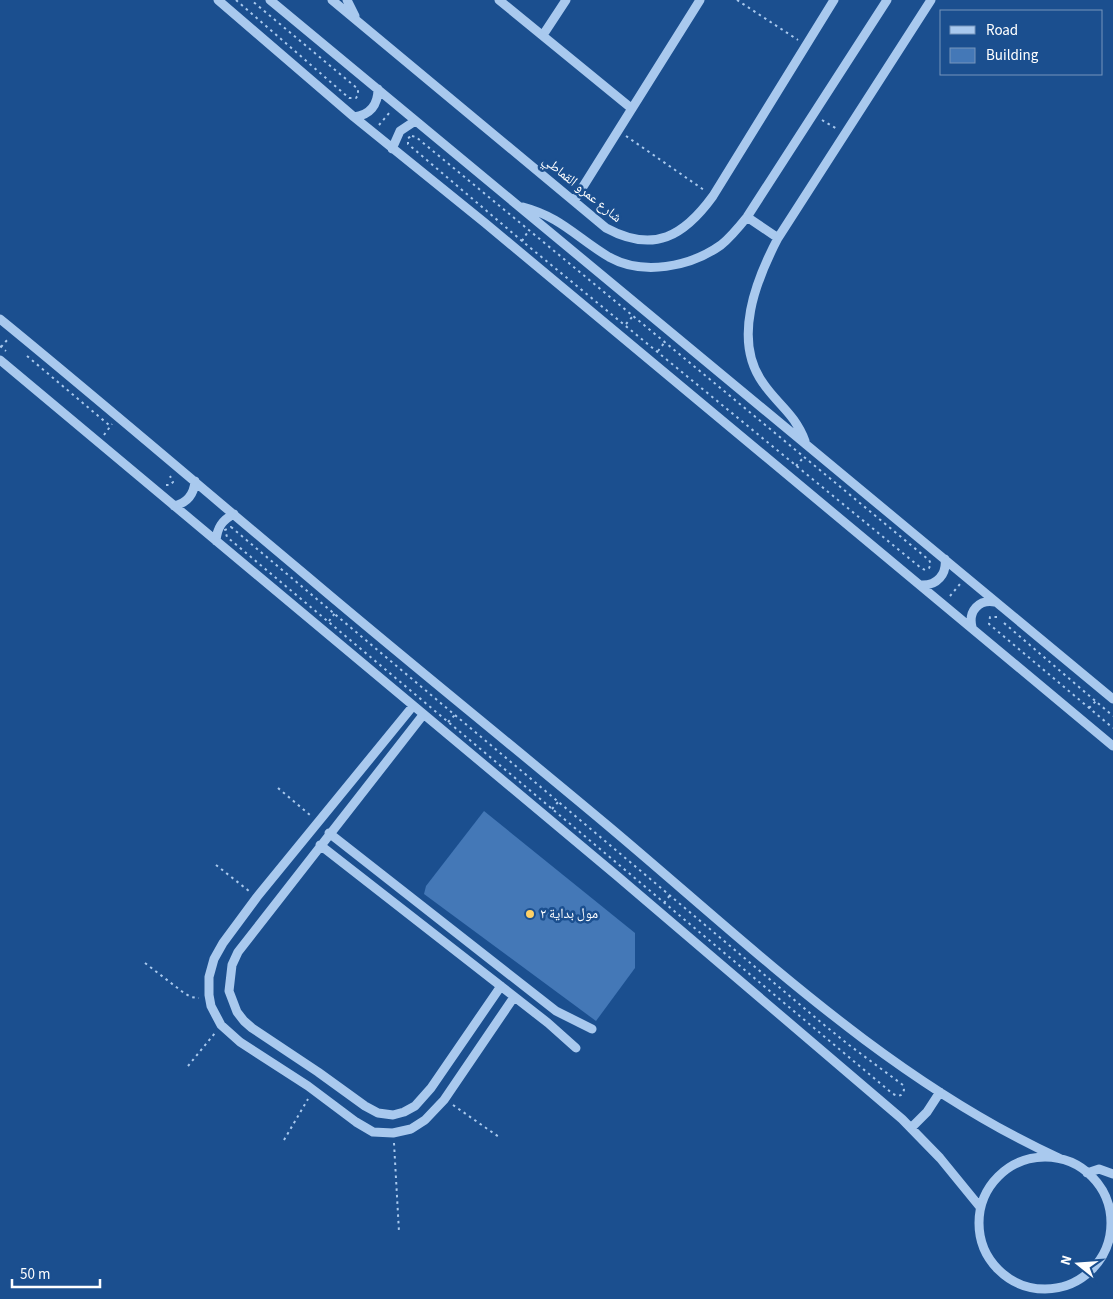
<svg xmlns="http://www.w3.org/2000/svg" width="1113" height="1299" font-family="'Source Sans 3','Noto Naskh Arabic',sans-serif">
  <rect width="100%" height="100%" fill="#1b4f8f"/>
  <path fill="#4478b7" d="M484,811L635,933V968L596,1021L424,894L426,886Z"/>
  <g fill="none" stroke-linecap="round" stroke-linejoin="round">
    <path stroke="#a9c9ee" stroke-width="2" stroke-dasharray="2.5 4" stroke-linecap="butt" d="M236,0L349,98H356L358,95V89L251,0
      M737,0L798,40
      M822,120L837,129
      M379,125L390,112
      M412,136L416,137L929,560L931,564L929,568L925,570L921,568L522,241L408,144V138Z
      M626,136L704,190
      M522,241L529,230
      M626,324L633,316
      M0,346L6,351
      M1,347L8,339
      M658,351L664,343
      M27,356L109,425
      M104,435L112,424
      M796,466L803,458
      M166,485H170L173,482L170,476
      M231,527L823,1024L849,1045L903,1085L904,1090L901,1095L898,1096L893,1094L227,537L225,530Z
      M950,596L960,584
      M997,617H990L989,624L1113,728
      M329,621L335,613
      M1004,623L1113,716
      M1089,708L1096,701
      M448,722L455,715
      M278,788L310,815
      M552,809L559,801
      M216,865L249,891
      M664,903L670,895
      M145,963L184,993L191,997L199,998
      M188,1066L215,1033
      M453,1105L499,1137
      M284,1140L308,1099
      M394,1143L399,1232"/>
    <path stroke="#a9c9ee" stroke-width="9" d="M218,0L354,117L485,223L1113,746
      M270,0L1113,699
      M332,0L606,228C654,254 684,236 713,196L834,0
      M347,0L355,16
      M499,0L631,108
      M543,35L566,0
      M354,117C370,115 378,105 378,89
      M392,149L400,131L415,121
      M574,201L700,0
      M523,207C561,217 577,238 609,257C643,276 690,267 721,245C731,237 739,227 747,217L887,0
      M747,217L778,238
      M0,319C104,404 205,491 308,577C407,661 508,742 607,825C750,945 889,1081 1061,1159
      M0,360L616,875L902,1119L940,1158L980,1207
      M805,441C795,414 778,405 763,383C732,340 756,280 778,238L931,0
      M174,506C187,503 194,494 195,481
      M216,541C217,528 222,520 234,514
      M921,585C937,586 947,574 945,559
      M972,627C968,611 979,599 995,602
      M413,706L257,897L223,943L214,959L209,977V995L211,1006L221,1025L240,1042L308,1086L356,1122L373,1132L393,1133L411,1129L425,1120L444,1100L514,997
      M423,715L238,952L232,965L229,991L237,1012L244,1021L252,1028L318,1072L365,1106L378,1113L393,1115L404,1112L415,1106L431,1088L501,986
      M329,833L556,1011L592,1029
      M320,845L548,1023L576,1048
      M911,1128L927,1112L940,1092
      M979 1223a66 66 0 1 1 132 0a66 66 0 1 1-132 0Z
      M1087,1173L1099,1169L1113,1174"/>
  </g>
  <circle fill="#ffd166" stroke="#1b4f8f" stroke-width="2" cx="530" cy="914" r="5"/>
  <g text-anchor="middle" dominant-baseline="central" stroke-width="5" stroke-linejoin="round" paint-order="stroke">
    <g font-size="14" fill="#fff" stroke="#1b4f8f">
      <text transform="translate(582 189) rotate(39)">شارع عمرو القماطي</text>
    </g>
    <g font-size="14" fill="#fff" stroke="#1b4f8f" text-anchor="start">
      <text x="540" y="914">مول بداية ۲</text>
    </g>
  </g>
  <rect x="940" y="10" width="162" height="65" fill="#1b4f8f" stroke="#7695bc"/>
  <rect x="950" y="26" width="25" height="8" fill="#a9c9ee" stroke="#7695bc"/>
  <text x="986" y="35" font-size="15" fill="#ffffff">Road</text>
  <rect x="950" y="48" width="25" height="15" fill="#4478b7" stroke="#7695bc"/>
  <text x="986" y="60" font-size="15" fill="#ffffff">Building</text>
  <g transform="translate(1078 1264) rotate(287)" stroke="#1b4f8f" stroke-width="4" paint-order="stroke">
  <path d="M0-4L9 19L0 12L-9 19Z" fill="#ffffff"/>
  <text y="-8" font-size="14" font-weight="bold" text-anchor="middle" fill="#ffffff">N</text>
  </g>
  <path d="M12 1279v8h88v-8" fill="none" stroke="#ffffff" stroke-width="2.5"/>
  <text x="20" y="1279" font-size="15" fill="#ffffff" stroke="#1b4f8f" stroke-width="4" paint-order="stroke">50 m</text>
</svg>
